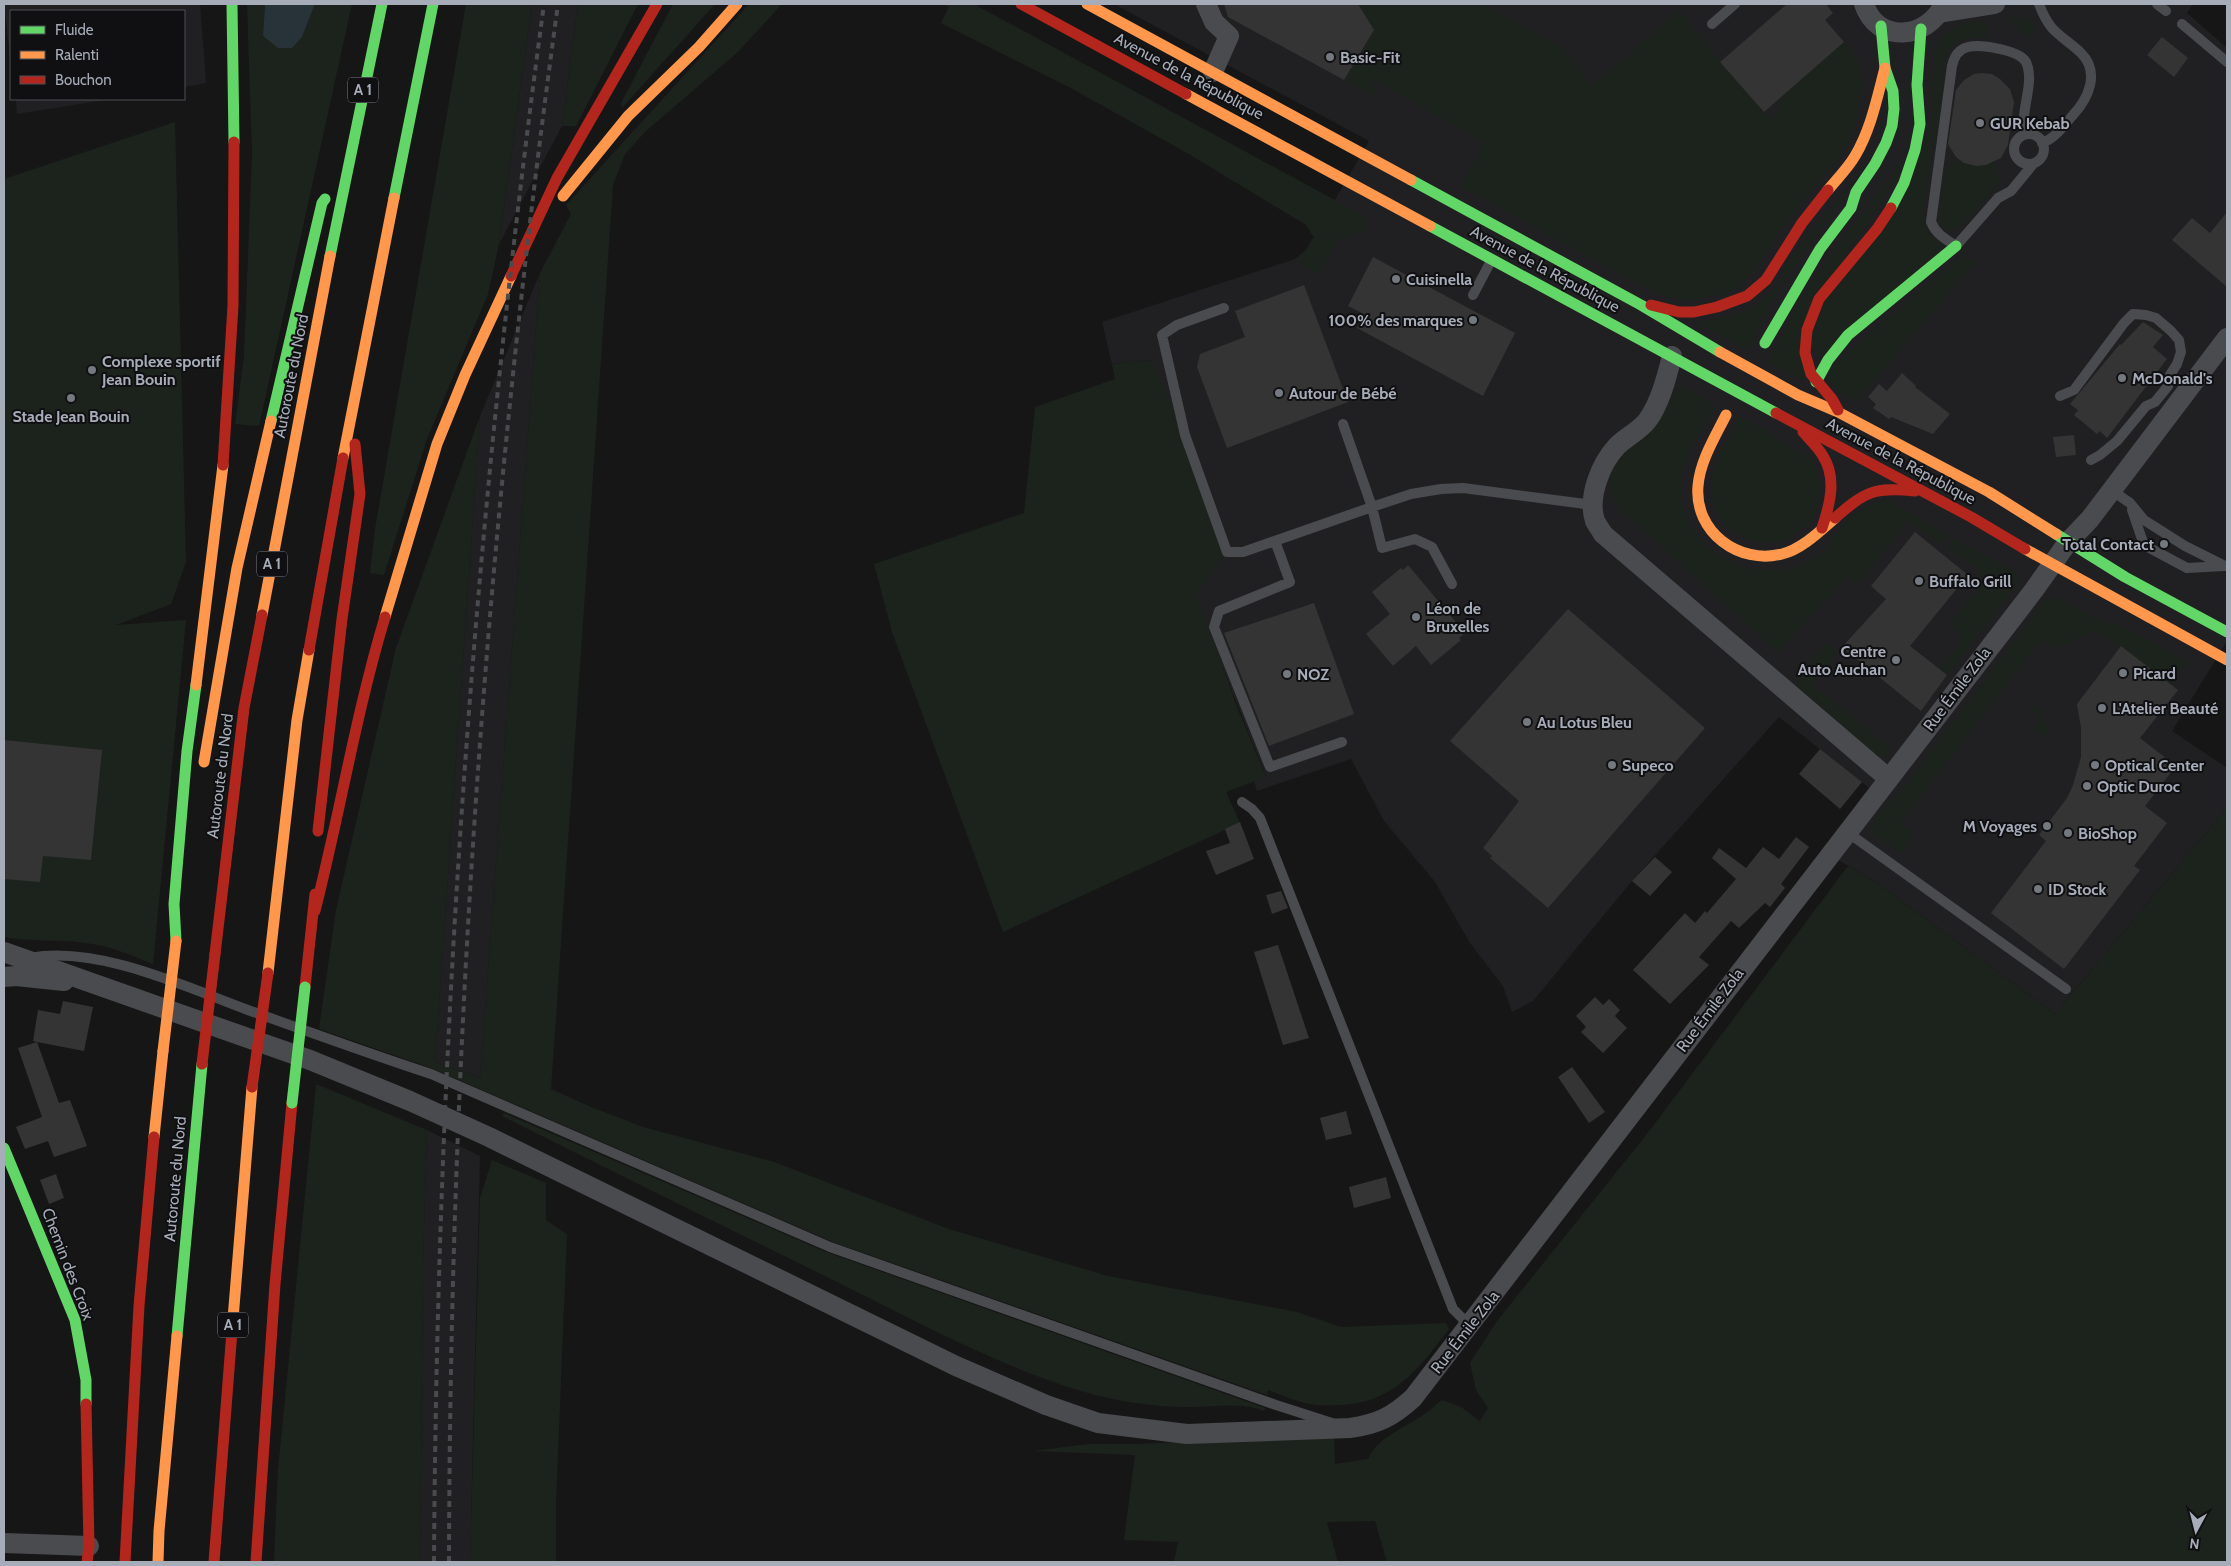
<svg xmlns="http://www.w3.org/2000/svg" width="2231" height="1566" font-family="Cabin,sans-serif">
  <rect width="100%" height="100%" fill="#161616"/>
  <path fill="#202022" d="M4,4H200L206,83L184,87V11H11V64Z
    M532,4H578L562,126L499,244Z
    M1114,4H2193L2187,13L2227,48V641L2172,731L2227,768V808L2055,1014L1877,883L1830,855L1877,794L1779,717L1632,881L1533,1001L1512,1012L1503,986L1470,943L1435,882L1384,821L1351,759L1257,791L1254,781L1266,776L1193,594L1150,360L1112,364L1102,322L1295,259L1306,250L1369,141Z
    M16,99H111L17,114Z
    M540,273L480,1078L435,1062L480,416Z
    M427,1130L480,1156L470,1562H420L423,1263Z"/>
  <path fill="#1c231c" d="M247,4H265L263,37H302L315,4H352L259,426L235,424L244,357L252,153Z
    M466,4H532L499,244L488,294L427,439L384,575L370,573L375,529Z
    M578,4H638L576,126H562Z
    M673,4H715L623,107L620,105Z
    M749,4H782L738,52L646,131L625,154L613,185L551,1089L591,1107L643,1127L774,1162L949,1229L1108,1276L1297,1312L1341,1327L1446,1323L1449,1329C1419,1369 1393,1403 1340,1405C1329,1405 1319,1406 1309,1404C1295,1401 1282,1395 1268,1390L1267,1395L833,1242L431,1068L319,1029L336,910L396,648L480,416L435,1062L480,1078L540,273L571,214L566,205Z
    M944,4H974L1366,217L1365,231L1337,240L1318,275L1295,259L1306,250L1314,238L1306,225L1187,153L1069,87L941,23L949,7Z
    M1358,4H1482L1563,48L1592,86L1679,10L1722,64L1770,119L1780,110L1775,102L1844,42L1859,63L1862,86L1858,113L1852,136L1841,156L1803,200L1777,235L1755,269L1739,287L1723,295L1686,300L1667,297L1649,290L1461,187L1484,142L1372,79L1377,97L1344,80L1374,30Z
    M2026,17L2036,27L2027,37L2006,19Z
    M1984,21L1989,28L1987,38C1973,37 1958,37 1949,50C1941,62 1943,78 1942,92C1937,132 1929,173 1922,213C1924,229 1930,236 1943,246L1821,357L1813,342L1816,323L1930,135L1933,62L1935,48L1940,39L1960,23Z
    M175,122L186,562L171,604L116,625L186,620L153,964C131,955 110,946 86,943C59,939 31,942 4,937V179Z
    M1956,157C1968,166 1980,167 1994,162L2000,181C1991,191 1947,257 1938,218L1945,171Z
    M1901,162L1905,164L1847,254L1802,381L1768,362C1789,322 1811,280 1839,244C1859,216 1883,191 1901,162Z
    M1866,166L1785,279L1746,350L1696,323L1741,312L1760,303L1770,294L1778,283L1790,258Z
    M1960,256L1976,262L1856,402L1839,392L1826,379L1834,365Z
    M1150,360L1185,435L1227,552L1196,593L1237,707L1266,777L1226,792L1240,823L1003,932L892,632L874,564L1024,513L1035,407L1115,379L1112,364Z
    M1681,386L1715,405C1702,429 1682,457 1681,485C1678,547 1746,585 1801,565C1830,555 1832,532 1852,516C1861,509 1876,504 1886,499L1948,535L1941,544L1908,521L1862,580L1856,584L1847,577L1778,652L1623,512C1614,501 1608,491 1611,477C1617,448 1643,443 1658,422C1667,409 1668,397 1681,386Z
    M1740,417L1777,437L1804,457L1813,461C1820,476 1820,480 1818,497C1817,502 1818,508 1816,512C1814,519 1806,525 1801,529C1796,533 1791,539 1786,540C1749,552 1708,523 1711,484C1713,460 1729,438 1740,417Z
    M1954,539L2018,574L2019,582L1947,675L1939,669L1964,638L1949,624L1981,586L1980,571L1947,548Z
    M2050,598H2057L2108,625L2112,621L2188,661L2171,685L2096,630L2055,649L2041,640L1900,823L1911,832L1908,837L1912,840L1902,853L1875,836L1872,830C1875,815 1887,805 1898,795L2043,603Z
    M1826,643L1837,653L1811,684L1891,748L1884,758L1873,753L1795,684L1801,672Z
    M2038,702L2046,725L2049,741L2033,730L2042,719L2031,710Z
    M2227,808V1562H1387L1375,1521L1327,1522L1338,1562H1174L1178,1542L1124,1540L1135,1455L1033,1451L1089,1444H1138L1334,1435L1335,1464L1368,1459C1378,1438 1398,1431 1417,1419C1426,1414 1434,1406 1442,1400L1461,1407L1480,1421L1488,1408L1476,1390L1470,1363L1497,1321L1647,1134L1848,866L1877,883L2055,1014Z
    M316,1084L427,1130L423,1263L420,1562H274L278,1469Z
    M504,1113L826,1252L1265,1408L1264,1411C1241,1402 1215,1407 1190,1407C1149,1407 1107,1400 1068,1387C986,1360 910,1318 833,1280C723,1226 612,1171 502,1116Z
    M492,1160L546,1183V1220L567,1234L556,1501V1562H470L480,1198Z"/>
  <path fill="#283239" d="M265,4H315L302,37L292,48H278L263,36Z"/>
  <path fill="#343435" d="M1224,4H1358L1374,30L1344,80L1228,17Z
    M1787,4H1826L1833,13L1825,20L1844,42L1764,112L1720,62Z
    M2162,37L2188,58L2174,77L2147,55Z
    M1982,73L1992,74L2000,79L2010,89L2014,102L2008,145L2001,158L1986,165L1976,166L1964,163L1956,157L1948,144L1956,90L1964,80L1974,74Z
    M2227,212V287L2172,240L2192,218L2210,233Z
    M1373,257L1515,333L1483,396L1357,328L1364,314L1348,306Z
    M1304,285L1348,402L1227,448L1197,367L1200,354L1245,337L1235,311Z
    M2143,322L2163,335L2153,347L2167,359L2107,438L2100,431L2097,434L2074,415L2078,410L2070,404L2120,344L2121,345Z
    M1902,373L1916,386L1915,387L1950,414L1933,434L1891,417L1889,419L1873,408L1876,404L1868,397L1879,384L1887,391Z
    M2074,435L2076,455L2056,457L2053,437Z
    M1915,532L1968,575L1910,646L1947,675L1921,711L1842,647L1886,599L1871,586Z
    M1408,565L1465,633L1459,638L1461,640L1431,665L1416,646L1393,666L1366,634L1390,614L1372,592L1401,568L1403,570Z
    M1314,603L1354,714L1269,746L1224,633Z
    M1568,609L1705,728L1548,908L1490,858L1492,856L1483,848L1519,801L1450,741Z
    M2121,646L2178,690L2140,738L2176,766L2145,806L2167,823L2134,866L2140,870L2064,969L1991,913L2046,841L2039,835L2067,798L2073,785L2081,757V728L2077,704Z
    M4,740L102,750L91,860L43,856L40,882L4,879Z
    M1820,749L1862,782L1840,809L1799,774Z
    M1240,822L1254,859L1216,875L1206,851L1230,843L1225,829Z
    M1796,837L1809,847L1781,884L1785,888L1770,907L1765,903L1739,928L1731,921L1699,957L1709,965L1670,1004L1633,970L1685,913L1695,923L1705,911L1707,913L1736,879L1712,858L1719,848L1746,868L1763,847L1779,859Z
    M1655,857L1672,872L1650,896L1632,881Z
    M1281,891L1288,908L1272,914L1266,895Z
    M1278,945L1309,1038L1283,1045L1254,952Z
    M1595,997L1603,1005L1609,999L1620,1010L1615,1016L1627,1028L1603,1053L1581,1032L1586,1027L1576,1016Z
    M63,1001L93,1007L84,1051L37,1042L59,1103L70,1100L87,1146L54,1157L48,1141L25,1149L16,1127L42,1117L18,1048L37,1042L33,1041L38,1010L60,1014Z
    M1572,1067L1605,1112L1589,1123L1558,1077Z
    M1346,1111L1352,1134L1326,1140L1320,1118Z
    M56,1174L64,1198L49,1204L40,1180Z
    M1386,1177L1391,1198L1354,1208L1349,1187Z"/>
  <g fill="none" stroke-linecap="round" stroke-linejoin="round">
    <path stroke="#4a4b4f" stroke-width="10" d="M2039,4C2042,12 2046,21 2052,28C2060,37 2072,44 2081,53C2100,72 2089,98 2073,115C2064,125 2056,138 2042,143
      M2157,4L2166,11
      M1712,24L1735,4
      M2182,24L2227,62
      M2027,134C2026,130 2024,124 2024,119C2024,102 2034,79 2026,62C2019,50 1981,44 1968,47C1959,49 1954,57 1952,66L1931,222C1936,234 1945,239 1956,246L1998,198L2011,191L2034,163
      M2014 149a15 15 0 1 1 30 0a15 15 0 1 1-30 0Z
      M1473,295L1491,261
      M1224,308L1177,325L1162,335L1185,435L1227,552H1243L1372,507L1411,494L1441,489L1463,488L1593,505
      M2060,396L2074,390L2124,323L2133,314L2146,315L2156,318L2171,331L2179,340L2181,352L2177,364L2170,375L2168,386L2155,402L2146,406L2117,441L2100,455L2091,460
      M1343,424L1372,507L1382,548L1415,539L1432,547L1452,584
      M2111,490L2130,503L2144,520L2185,546L2225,566
      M2132,510L2144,545L2187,568L2224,566
      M1275,541L1290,582L1219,611L1214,627L1270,767L1342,742
      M1242,802L1252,809L1260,818L1453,1309L1470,1326
      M1847,832L2066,989
      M30,958C97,945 186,987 248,1010C309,1032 370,1054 431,1074L830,1247L1276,1405L1332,1423"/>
    <path stroke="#4a4b4f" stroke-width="20" d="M1206,4L1214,22L1229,36L1213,72
      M1864,4C1877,44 1927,40 1944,4
      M1939,13L1995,4
      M1672,356C1667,376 1660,404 1647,421C1639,431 1626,437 1617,446C1601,463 1587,497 1595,521C1597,525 1601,530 1603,534L1889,779
      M4,952L310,1060L410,1101L489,1137L956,1366L1046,1405L1098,1423L1187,1434L1350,1428C1378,1424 1392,1417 1413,1398L2034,590L2068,542L2090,519L2227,338
      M4,977L16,976L64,981
      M4,1543L89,1546"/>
    <path stroke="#63d668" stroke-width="11" d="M232,4L234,142
      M1411,180L1641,305L1720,352
      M394,198L433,4
      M1891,208L1904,183L1915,150L1920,124L1917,85L1921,29
      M1430,226L1776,413
      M330,256L382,4
      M1765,343L1820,249L1851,208L1856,192L1875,164L1886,143L1892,126L1894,109L1893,91L1885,68L1881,26
      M1816,382L1828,360L1848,335L1956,246
      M271,421L322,203L325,199
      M2056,534L2125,577L2227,632
      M176,941L174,904L187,751L196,685
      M4,1148L75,1320L86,1380V1404
      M177,1336L202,1064"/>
    <path stroke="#ff974d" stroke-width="11" d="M1087,4L1411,180
      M1186,94L1430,226
      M1828,190C1837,179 1848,168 1855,156C1871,129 1877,98 1885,68
      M563,196L628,116L699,47L737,4
      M1720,352L1798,395L1838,412L1989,492L2056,534
      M1726,415C1715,437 1700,461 1698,486C1694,532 1739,565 1782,554C1802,549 1820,531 1835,518
      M343,458L394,198
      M2025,549L2227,660
      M262,615L330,256
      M385,617L437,444L465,375L511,276
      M196,685L223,465
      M204,762L237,568L271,421
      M268,973L297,720L309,650
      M154,1137L163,1051
      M232,1331L252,1087
      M158,1562L159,1531L177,1336"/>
    <path stroke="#b3261e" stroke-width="11" d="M1021,4L1186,94
      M511,276L557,178L657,4
      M1651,305L1679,312H1694L1717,307L1747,296L1766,280L1802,223L1828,190
      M1838,410L1832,399L1811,374L1805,353L1807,330L1819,299L1877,229L1891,208
      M1776,413L1971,517L2025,549
      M1803,432C1810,440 1818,447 1823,456C1837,478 1830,505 1822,528
      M223,465L233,306L234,142
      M1835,518C1866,491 1874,487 1915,491
      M309,650L343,458
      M318,831L342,619L360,494L355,444
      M315,911C340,813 356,713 385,617
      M215,954L244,708L262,615
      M305,987L315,894
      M86,1404L89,1546L87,1562
      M125,1562L139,1306L154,1137
      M214,1562L232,1331
      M256,1562L275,1284L292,1103"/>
    <path stroke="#4a4b4e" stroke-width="4" stroke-dasharray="6 5" stroke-linecap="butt" d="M434,1562C437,1041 474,520 544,4
      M449,1562C450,1041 487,520 558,4"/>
    <path stroke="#63d668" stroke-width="11" d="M292,1103L305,987"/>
    <path stroke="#ff974d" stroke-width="11" d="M163,1051L176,941"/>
    <path stroke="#b3261e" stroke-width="11" d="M202,1064L215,954
      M252,1087L268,973"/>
  </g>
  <g fill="#74787f" stroke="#101012" stroke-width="2">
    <circle cx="1330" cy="57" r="5"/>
    <circle cx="1980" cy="123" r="5"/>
    <circle cx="1396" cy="279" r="5"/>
    <circle cx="1473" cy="320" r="5"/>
    <circle cx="92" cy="370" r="5"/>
    <circle cx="2122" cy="378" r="5"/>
    <circle cx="1279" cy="393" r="5"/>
    <circle cx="71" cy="398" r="5"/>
    <circle cx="2164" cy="544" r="5"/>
    <circle cx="1919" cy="581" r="5"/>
    <circle cx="1416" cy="617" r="5"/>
    <circle cx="1896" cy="660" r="5"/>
    <circle cx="2123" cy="673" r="5"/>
    <circle cx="1287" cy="674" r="5"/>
    <circle cx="2102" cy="708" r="5"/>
    <circle cx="1527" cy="722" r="5"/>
    <circle cx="1612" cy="765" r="5"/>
    <circle cx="2095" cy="765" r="5"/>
    <circle cx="2087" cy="786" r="5"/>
    <circle cx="2047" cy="826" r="5"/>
    <circle cx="2068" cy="833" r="5"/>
    <circle cx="2038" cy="889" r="5"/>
  </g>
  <g text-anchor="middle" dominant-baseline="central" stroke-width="4" stroke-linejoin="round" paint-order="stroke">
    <g fill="#101012" stroke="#797d86" stroke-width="1">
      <rect x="348" y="77.5" width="30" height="25" rx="4"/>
      <rect x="257" y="551.5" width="30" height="25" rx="4"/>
      <rect x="218" y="1312.5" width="30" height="25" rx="4"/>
    </g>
    <g font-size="15" font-weight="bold" fill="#a6acb8">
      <text x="363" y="90">A 1</text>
      <text x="272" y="564">A 1</text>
      <text x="233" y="1325">A 1</text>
    </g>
    <g font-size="16" font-weight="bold" fill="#a6acb8" stroke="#101012" text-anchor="start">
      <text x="1340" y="57">Basic-Fit</text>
      <text x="1990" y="123">GUR Kebab</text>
      <text x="1406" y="279">Cuisinella</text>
      <text x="1463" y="320" text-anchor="end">100% des marques</text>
      <text x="102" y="361">Complexe sportif<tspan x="102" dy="18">Jean Bouin</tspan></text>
      <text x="2132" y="378">McDonald's</text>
      <text x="1289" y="393">Autour de Bébé</text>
      <text x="71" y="416" text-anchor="middle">Stade Jean Bouin</text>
      <text x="2154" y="544" text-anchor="end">Total Contact</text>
      <text x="1929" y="581">Buffalo Grill</text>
      <text x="1426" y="608">Léon de<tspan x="1426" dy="18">Bruxelles</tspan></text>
      <text x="1886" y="651" text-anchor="end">Centre<tspan x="1886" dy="18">Auto Auchan</tspan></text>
      <text x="2133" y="673">Picard</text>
      <text x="1297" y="674">NOZ</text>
      <text x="2112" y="708">L'Atelier Beauté</text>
      <text x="1537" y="722">Au Lotus Bleu</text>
      <text x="1622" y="765">Supeco</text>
      <text x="2105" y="765">Optical Center</text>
      <text x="2097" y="786">Optic Duroc</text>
      <text x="2037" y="826" text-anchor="end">M Voyages</text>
      <text x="2078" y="833">BioShop</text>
      <text x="2048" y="889">ID Stock</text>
    </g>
    <g font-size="16" fill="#a6acb8" stroke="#101012">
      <text transform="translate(1189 76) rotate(28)">Avenue de la République</text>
      <text transform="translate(1545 269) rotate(28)">Avenue de la République</text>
      <text transform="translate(291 376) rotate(-79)">Autoroute du Nord</text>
      <text transform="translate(1901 461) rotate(28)">Avenue de la République</text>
      <text transform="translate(1957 689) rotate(-53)">Rue Émile Zola</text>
      <text transform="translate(220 776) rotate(-83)">Autoroute du Nord</text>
      <text transform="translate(1710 1010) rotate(-53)">Rue Émile Zola</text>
      <text transform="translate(175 1179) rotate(-85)">Autoroute du Nord</text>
      <text transform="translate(68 1264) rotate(69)">Chemin des Croix</text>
      <text transform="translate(1465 1332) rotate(-52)">Rue Émile Zola</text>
    </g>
  </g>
  <rect width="2231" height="1566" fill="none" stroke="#a6acb8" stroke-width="10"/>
  <rect x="10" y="10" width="175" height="90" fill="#101012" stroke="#4c4e54"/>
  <rect x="20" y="26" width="25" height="8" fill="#63d668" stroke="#4c4e54"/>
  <text x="55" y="35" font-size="15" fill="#a6acb8">Fluide</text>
  <rect x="20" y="51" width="25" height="8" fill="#ff974d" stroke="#4c4e54"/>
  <text x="55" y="60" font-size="15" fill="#a6acb8">Ralenti</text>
  <rect x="20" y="76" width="25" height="8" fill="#b3261e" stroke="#4c4e54"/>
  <text x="55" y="85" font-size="15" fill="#a6acb8">Bouchon</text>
  <g transform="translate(2196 1531) rotate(187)" stroke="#101012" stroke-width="4" paint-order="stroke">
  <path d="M0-4L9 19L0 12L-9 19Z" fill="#a6acb8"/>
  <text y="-8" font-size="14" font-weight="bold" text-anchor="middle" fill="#a6acb8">N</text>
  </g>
</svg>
